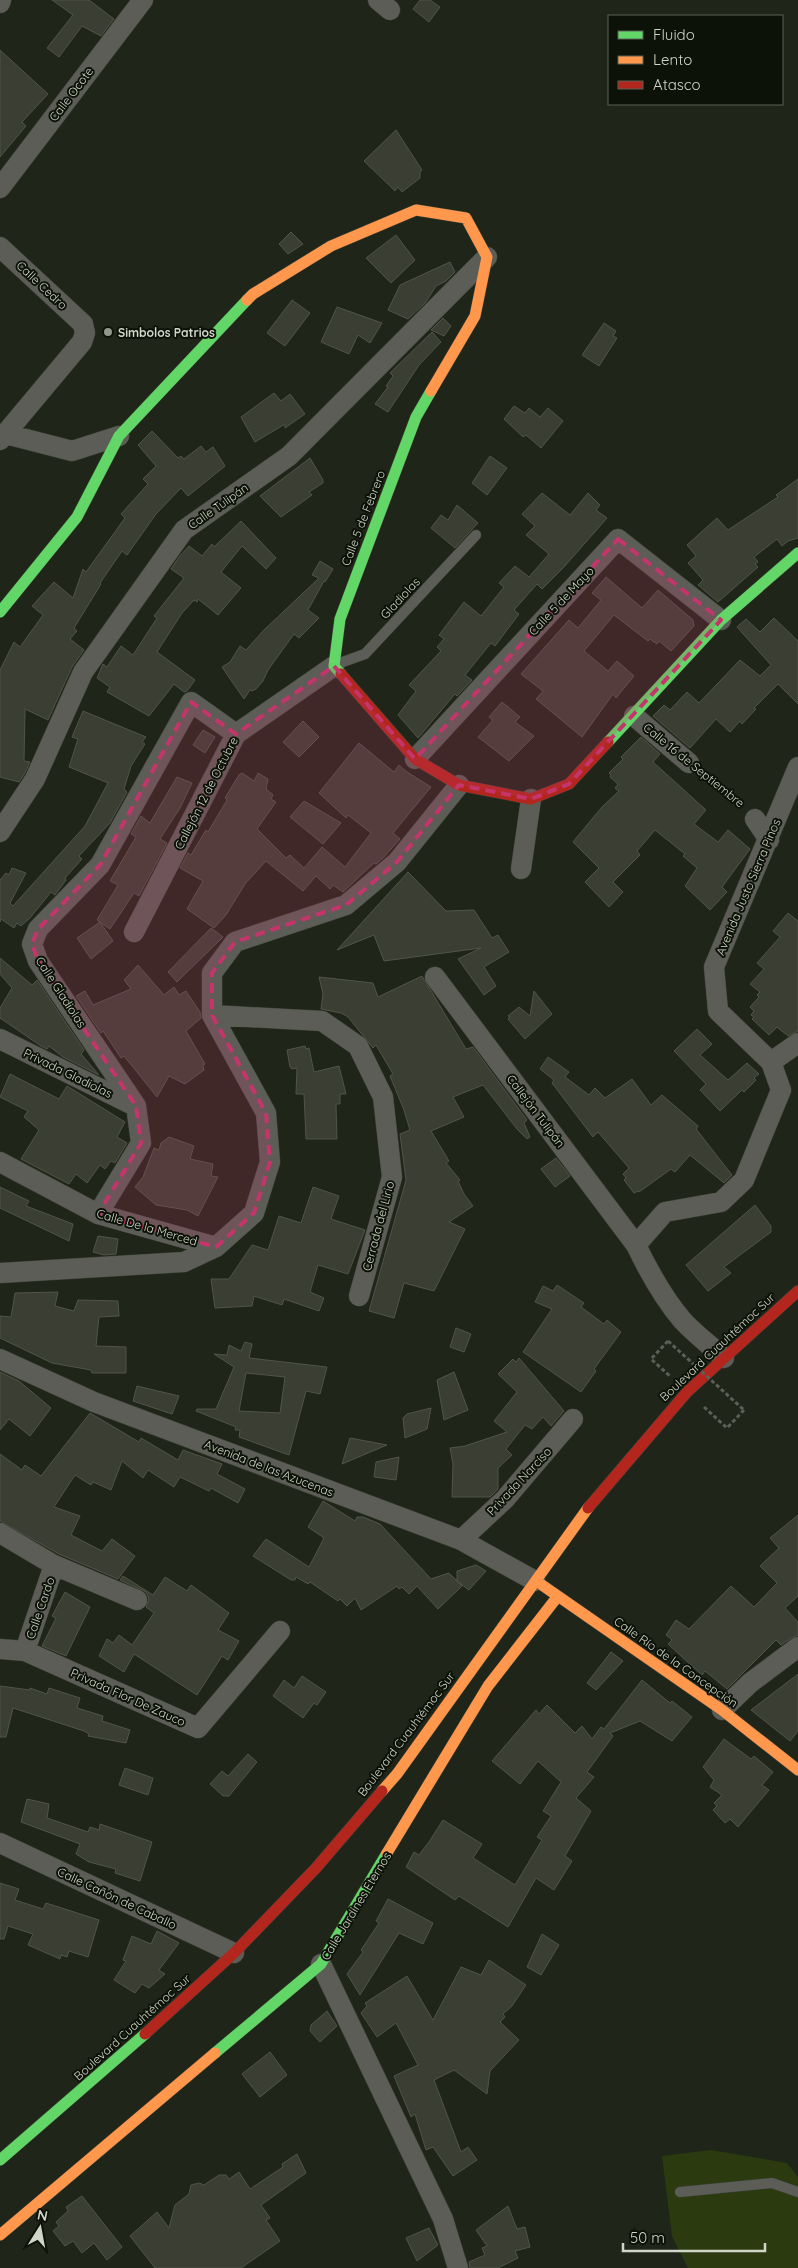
<svg xmlns="http://www.w3.org/2000/svg" width="798" height="2268" font-family="Quicksand,sans-serif">
  <rect width="100%" height="100%" fill="#202519"/>
  <path fill="#2b3b0f" d="M711,2150L787,2163L798,2177V2268H688L672,2236L662,2156Z"/>
  <path fill="#3a3e33" stroke="#505449" fill-rule="evenodd" d="M52,0H89L114,19L101,36L82,26L59,57L47,48L73,15Z
    M420,0H430L440,7L429,22L413,9Z
    M0,50L48,94L22,122L26,126L0,157Z
    M396,130L422,170L420,172V178L402,192L398,187L395,191L364,161Z
    M291,232L303,244L288,254L279,244Z
    M396,235L415,260L391,283L366,258Z
    M450,262L455,272L446,281L436,286L426,302L408,319L388,310L400,285Z
    M292,300L310,313L285,346L267,333Z
    M337,307L382,323L370,343L358,335L349,354L321,342Z
    M443,318L451,326L444,336L431,330Z
    M604,323L616,331L613,336L617,338L599,366L582,355Z
    M432,332L441,342L419,365L388,412L375,404L388,387L386,386L393,376L390,373Z
    M274,393L281,401L290,394L305,414L285,428V424L255,442L241,417Z
    M514,406L525,413L529,408L540,417L548,408L563,421L541,448L526,435L523,437L504,419Z
    M152,431L178,458L181,456L184,459L201,446L206,452L213,447L225,466L188,496L181,488L156,514L127,555L122,551L100,583L101,584L74,628L77,631L70,639L84,650L72,667L48,720L25,709L24,761L30,762L25,773L19,782L0,777V670L14,642L20,647L43,615L32,606L54,582L73,598L83,569L86,572L125,518L121,514L148,484L143,479L156,466L138,445Z
    M490,456L507,468L487,495L472,483Z
    M310,458L323,480V483L309,492L312,495L281,517L260,496Z
    M798,479V538L788,541L782,546L777,539L754,557L758,562L755,564L758,567L718,602L698,585L703,580L688,563L696,556L687,545L717,518L728,530L778,497L776,495Z
    M542,493L570,515L588,493L600,505L596,510L607,518L564,567L542,589L537,584L514,610L519,614L495,646L491,643L465,675L472,680L457,696L455,694L418,738L398,715L416,691L409,685L441,651L437,647L444,639L439,635L464,602L481,616L504,587L499,583L515,566L529,577L549,554L526,535L535,526L522,514Z
    M457,505L478,523L455,548L431,528L441,515L448,520Z
    M241,521L276,558L266,569L242,546L221,572L241,588L218,615L198,599L197,602L194,600L182,613L157,652L195,680L187,691L184,692L174,684L149,716L107,692L110,687L97,678L103,664L107,667L121,646L133,655L157,618L154,616L184,578L171,569L179,557L189,546L202,556L212,544L214,547Z
    M320,561L333,569L325,582L324,581L308,610L319,618L299,638L294,634L268,670L263,681L256,689L252,691L250,690L244,699L222,667L230,662L240,646L246,650L264,630L319,578L312,575Z
    M606,577L642,608L658,590L693,620L694,626L671,651L659,641L657,644L650,639L648,641L614,615L584,651L608,671L617,661L634,676L616,698L613,694L582,737L536,699L543,691L521,674L569,620L578,628L601,600L592,593Z
    M774,618L798,641V704L778,684L754,708L756,709L742,724L740,721L730,732L716,719L690,748L653,716L664,705L670,710L687,692L699,703L740,660L760,676L771,665L737,627L746,619L760,632Z
    M502,702L520,717L515,722L534,736L509,761L478,737L493,720L489,717Z
    M83,711L146,737L142,742L145,744L131,766L124,789L127,792L110,823L79,856L82,859L65,878L66,880L55,895L51,892L30,918L21,926L17,923L14,928L1,919L0,922V880L6,873L9,875L12,868L26,873L10,903L13,906L85,826L108,783L69,767L78,739L72,737Z
    M303,721L319,737L299,757L283,742Z
    M203,730L215,737L205,753L193,745Z
    M641,737L660,754L653,762L706,810L694,824L718,842L728,830L750,849L722,887L727,892L710,910L685,886L697,868L683,856L685,854L655,830L637,851L640,855L613,882L623,892L609,907L585,882L599,868L573,842L602,807L619,791L615,788L618,784L610,777L611,775L609,773L623,759L621,757Z
    M359,743L394,772L399,765L407,772L431,787L393,833L400,839L383,858L376,864L374,863L343,892L333,885L330,889L316,876L303,891L266,861L245,884L226,915L214,928L187,909L203,881L180,868L188,853L191,855L206,830L208,832L227,800L225,798L239,775L242,773L254,781L258,773L268,779L266,789L273,795L271,799L276,802L257,829L286,858L290,855L304,868L322,847L345,867L371,833L348,815L346,818L319,793Z
    M177,777L192,783L180,808L160,839L167,843L139,896L134,893L110,929L97,920L118,885L110,881L136,837L131,834L141,816L150,823Z
    M304,801L341,823L323,844L290,817Z
    M408,872L446,911L474,910L492,938L498,935L509,952L484,967L496,986L484,995L458,959L481,948L384,961L374,935L337,950Z
    M788,913L798,921V1031L788,1036L777,1027L769,1035L752,1019L754,1017L751,1015L754,1011L750,1007L759,997L757,995L760,992L750,984L764,969L757,963L780,937L773,931Z
    M100,922L113,941L91,959L77,938Z
    M211,928L223,937L177,982L168,972Z
    M0,958L32,985L37,980L84,1050L81,1054L99,1075L63,1057L49,1046L47,1049L41,1046L0,1018V1008L12,988L0,974Z
    M138,965L164,995L174,987L179,995L186,991L200,1012L201,1018L186,1031L205,1064L203,1065L204,1070L185,1084L169,1076L157,1097L124,1056L121,1058L103,1031L101,1033L76,996L85,991L93,1005L131,989L124,980Z
    M422,976L466,1049L473,1047L527,1120L524,1123L530,1137L527,1139L517,1129L483,1085L453,1097L464,1117L431,1131L449,1161L446,1163L460,1180L458,1181L464,1194L473,1206L449,1222L465,1229L434,1291L404,1283L394,1318L369,1311L406,1180L400,1134L410,1130L404,1110L390,1076L393,1074L376,1045L373,1048L348,1017L341,1013L321,1009L323,994L319,977L373,983L378,997Z
    M534,991L552,1014L525,1039L508,1019L510,1017L508,1016L519,1007L530,1016Z
    M697,1029L712,1044L700,1055L728,1080L747,1063L759,1074L754,1078L756,1080L744,1092L742,1090L720,1111L700,1090L706,1084L674,1051Z
    M305,1046L306,1049L309,1048L314,1072L339,1066L346,1094H340V1104H336L337,1139H306L304,1094H296L297,1068L292,1069L290,1067L287,1050Z
    M548,1057L569,1072L565,1077L589,1095L595,1088L605,1098L632,1079L651,1105L662,1095L698,1126L696,1129L732,1175L724,1183L690,1155L675,1172L671,1169L639,1192L638,1191L634,1193L624,1180L626,1178L623,1174L629,1168L598,1132L593,1137L552,1083L554,1080L540,1069Z
    M10,1074L59,1099L67,1086L125,1122L117,1137L127,1143L115,1163L111,1161L105,1169L100,1165L87,1183L76,1174L69,1184L21,1159L39,1130L24,1117L28,1111L0,1097Z
    M169,1137L194,1146L190,1159L213,1164L211,1176L218,1177L198,1216L187,1210L156,1205L135,1187L143,1177L154,1148L159,1150L161,1143Z
    M556,1158L570,1176L555,1187L541,1169Z
    M0,1187L29,1201L26,1206L73,1224L69,1241L0,1208Z
    M313,1187L339,1196L331,1219L365,1230L348,1274L318,1265L310,1292L324,1298L319,1311L284,1299L282,1305L254,1296L252,1306L215,1308L211,1279H229L252,1245L268,1250L279,1216L301,1223Z
    M755,1205L771,1226V1232L724,1267L731,1273L708,1291L686,1265Z
    M98,1236L118,1239L116,1254L104,1255L93,1252Z
    M557,1285L584,1303L581,1307L604,1324L607,1320L621,1332L594,1369L596,1371L581,1392L523,1352L552,1309L535,1302L543,1286L553,1291Z
    M58,1292L55,1306L74,1311L78,1300L118,1301L119,1316L99,1317L96,1346L126,1347V1373H92L91,1370L52,1363L0,1338V1316L11,1317L15,1293Z
    M456,1328L471,1334L464,1352L450,1347Z
    M245,1342L252,1344L249,1358L327,1367L320,1394L306,1391L289,1455L239,1437L240,1430H235L236,1427L196,1411L197,1409H216L234,1367L214,1354L227,1355L229,1345L241,1351ZM246,1373L285,1377L280,1413L239,1411Z
    M519,1358L564,1411L551,1426L543,1417L532,1429L525,1425L506,1449L512,1455L498,1468V1489L490,1497H452L453,1464L450,1448L465,1446L507,1432L494,1421L517,1392L498,1374L513,1359L516,1362Z
    M0,1372L19,1381L51,1408L30,1436L9,1419L0,1430Z
    M454,1372L468,1410L444,1420L437,1380Z
    M137,1386L179,1396L172,1414L133,1401Z
    M431,1408L427,1429L405,1438L403,1418L407,1414Z
    M90,1413L139,1442L141,1438L178,1460L183,1450L222,1464L217,1474L245,1489L238,1503L211,1488L209,1491L180,1477L174,1487L148,1470L143,1478L122,1461L111,1490L93,1482L91,1485L75,1475L54,1507L80,1516L71,1535L102,1551L112,1539L135,1556L118,1579L59,1554L0,1521V1454L22,1470L25,1465L41,1476Z
    M350,1438L387,1445L342,1464Z
    M399,1457L396,1480L374,1477L376,1462Z
    M323,1501L355,1521L357,1517H363L380,1524L431,1579L449,1573L462,1586L438,1609L417,1586L409,1594L402,1587L399,1589L397,1586L361,1610L355,1598L347,1606L340,1599L338,1601L310,1582L308,1584L296,1577L295,1580H291L253,1556L266,1539L309,1567L324,1538L308,1527Z
    M798,1515V1596L785,1608L798,1622V1635L791,1638L781,1645L776,1640L727,1689L705,1671L702,1675L668,1644L672,1640L666,1635L676,1620L689,1629L731,1586L754,1607L777,1583L760,1566L779,1548L770,1538Z
    M476,1565L486,1571L469,1590L457,1581V1571Z
    M123,1576L153,1595L165,1577L187,1591L191,1585L229,1613L218,1630L239,1641L228,1660L222,1656L197,1695L134,1654L124,1672L99,1656L107,1639L113,1643L119,1635L132,1645L154,1613L146,1607L149,1599L146,1592L120,1580Z
    M65,1592L90,1607L66,1656L42,1646L56,1618L52,1616Z
    M611,1652L623,1661L596,1690L587,1683Z
    M798,1674V1731L790,1741L751,1710Z
    M302,1676L326,1692L317,1705L314,1703L303,1718L273,1696L284,1680L294,1688Z
    M642,1680L670,1703L672,1701L692,1717L672,1741L640,1721L610,1733L613,1736L587,1772L594,1777L576,1798L591,1811L565,1856L572,1861L554,1890L536,1878L508,1927L459,1896L455,1900L406,1867L414,1852L419,1855L429,1842L443,1820L482,1844L473,1858L515,1885L542,1840L537,1837L551,1816L543,1811L561,1782L538,1761L520,1784L492,1761L536,1710L539,1714L547,1705L575,1733L582,1726L592,1739L601,1727L604,1729Z
    M0,1686L30,1690V1688L47,1694L49,1688L80,1698L77,1708L103,1716L102,1721L130,1730L126,1743L88,1736L89,1734L84,1731L13,1708L6,1737H0Z
    M724,1739L751,1759L754,1756L773,1772L762,1785L769,1790L738,1827L730,1819L725,1823L713,1810L717,1806L714,1803L722,1795L710,1787L714,1780L703,1767Z
    M248,1754L257,1762L229,1796H223L210,1784L222,1771L228,1776Z
    M125,1768L153,1778L148,1795L119,1785Z
    M27,1799L49,1804L47,1818L88,1832L90,1827L99,1830L100,1824L152,1842L140,1881L115,1873L116,1869L89,1862L76,1854L80,1844L21,1822Z
    M0,1883L19,1889L15,1900L43,1909L46,1903L99,1920L88,1957L69,1951L67,1957L61,1955L60,1959L28,1945L33,1934L8,1926L4,1939H0Z
    M388,1899L433,1923L423,1944L399,1933L360,1995L347,1974L363,1952L361,1950L379,1923L376,1921Z
    M157,1931L179,1943L159,1970L165,1974L149,1988L142,1984L135,1993L114,1980L126,1961L123,1960L132,1936L151,1944Z
    M542,1934L559,1945L541,1975L527,1967Z
    M489,1960L526,1985L512,2006L503,2014L505,2017L500,2022L519,2040L490,2071L487,2094L454,2070L434,2080L461,2152L468,2147L477,2160L453,2176L433,2147L426,2150L415,2114L411,2117L394,2076L418,2065L396,2023L377,2037L361,2013L367,2006L365,2003L407,1976L433,2020L461,1967L481,1975Z
    M327,2011L337,2026L320,2042L310,2031L311,2025Z
    M270,2052L287,2075L260,2097L242,2074Z
    M297,2154L306,2173L261,2205L270,2218L266,2220L280,2241L241,2268H155L130,2236L157,2212L169,2228L175,2205L189,2194L191,2185L199,2183L204,2185L219,2175H226L229,2179L239,2172L250,2189L283,2167L282,2164Z
    M82,2196L122,2247L107,2260L94,2243L82,2253L73,2241L65,2246L53,2231L59,2226L56,2222L68,2211L66,2207Z
    M508,2206L517,2229L525,2227L530,2247L515,2251L518,2258L498,2268H470L469,2262L485,2255L482,2248L487,2246L476,2230Z
    M429,2228L438,2245L417,2261L406,2238Z"/>
  <g fill="none" stroke-linecap="round" stroke-linejoin="round">
    <g stroke="#3c4136" stroke-width="11">
      <path id="lane" d="M337,664L365,654L476,535
        M680,2192L772,2183L798,2192"/>
    </g>
    <g stroke="#3c4136" stroke-width="21">
      <path id="street" d="M378,0L390,10
        M0,3L1,0
        M0,188L143,0
        M0,247L83,324L85,333L82,342L0,440
        M6,434L72,451L119,436
        M634,716L689,763
        M415,759L618,539L721,620
        M755,819L769,840
        M0,832L35,779L83,672L184,530L289,456L487,257
        M521,869L531,799
        M134,932L236,734L334,666
        M435,977L636,1245C649,1272 663,1298 683,1321C695,1334 711,1346 724,1358
        M212,1015L322,1021L358,1046L383,1097L392,1177L359,1296
        M0,1039L135,1106
        M771,1062L798,1043
        M0,1162L98,1214L216,1247
        M98,1214L141,1143L136,1106L38,961L32,944L38,929L100,865L191,702L236,734
        M636,1245L665,1212L721,1202L744,1180L781,1090L771,1062L718,1011L714,967L798,767
        M0,1273L184,1262L216,1247L254,1213L270,1162L266,1113L212,1015V973L235,942L346,905L397,862L459,785
        M0,1359L94,1402L461,1540L535,1581
        M0,1533L54,1565L137,1600
        M461,1540L505,1499L573,1419
        M0,1649L25,1651L198,1728L280,1631
        M25,1651L54,1565
        M722,1710L750,1683L798,1647
        M0,1843L234,1953
        M321,1964L443,2219L458,2268"/>
    </g>
    <g stroke="#3c4136" stroke-width="12">
      <path id="fast" d="M0,612L77,517L119,436L247,300
        M341,674L334,666L340,619L416,417L431,391
        M608,742L721,620L798,553
        M215,2053L321,1964L387,1853
        M0,2160L145,2034"/>
    </g>
    <g stroke="#3c4136" stroke-width="12">
      <path id="slow" d="M247,300L253,294L331,246L416,210L466,218L487,257L475,316L431,391
        M542,1585L722,1710L798,1770
        M382,1791L397,1774L588,1508
        M387,1853L488,1686L558,1596
        M0,2235L215,2053"/>
    </g>
    <g stroke="#3c4136" stroke-width="12">
      <path id="jam" d="M341,674L415,759L459,785L531,799L569,784L608,742
        M588,1508L687,1392L798,1291
        M145,2034L234,1953L316,1868L382,1791"/>
    </g>
    <path stroke="#5c5f58" stroke-width="3" stroke-dasharray="4 2.5" stroke-linecap="butt" d="M703,774L744,804
      M668,1341L651,1359L671,1377
      M704,1407L727,1428L744,1410"/>
    <use href="#lane" stroke="#5b5d56" stroke-width="10"/>
    <use href="#street" stroke="#5b5d56" stroke-width="20"/>
    <use href="#fast" stroke="#63d668" stroke-width="11"/>
    <use href="#slow" stroke="#ff974d" stroke-width="11"/>
    <use href="#jam" stroke="#b3261e" stroke-width="11"/>
    <path stroke="#5c5f58" stroke-width="3" stroke-dasharray="4 2.5" stroke-linecap="butt" d="M668,1341L744,1410"/>
  </g>
  <path fill="#c4356b" fill-opacity="0.2" stroke="#c4356b" stroke-width="4" stroke-dasharray="10 6" stroke-linejoin="round" d="M618,539L721,620L569,784L531,799L459,785L397,862L346,905L235,942L212,973V1015L266,1113L270,1162L254,1213L216,1247L98,1214L141,1143L136,1106L38,961L32,944L38,929L100,865L191,702L236,734L334,666L415,759Z"/>
  <circle fill="#92998b" stroke="#0d1208" stroke-width="2" cx="108" cy="332" r="5"/>
  <g text-anchor="middle" dominant-baseline="central" stroke-width="4" stroke-linejoin="round" paint-order="stroke">
    <g font-size="12" fill="#d0d7c8" stroke="#0d1208">
      <text transform="translate(71 94) rotate(-53)">Calle Ocote</text>
      <text transform="translate(42 285) rotate(43)">Calle Cedro</text>
      <text transform="translate(218 506) rotate(-35)">Calle Tulipán</text>
      <text transform="translate(363 518) rotate(-69)">Calle 5 de Febrero</text>
      <text transform="translate(400 598) rotate(-47)">Gladiolas</text>
      <text transform="translate(561 601) rotate(-47)">Calle 5 de Mayo</text>
      <text transform="translate(694 765) rotate(39)">Calle 16 de Septiembre</text>
      <text transform="translate(206 793) rotate(-63)">Callejón 12 de Octubre</text>
      <text transform="translate(748 887) rotate(-67)">Avenida Justo Sierra Pinos</text>
      <text transform="translate(61 992) rotate(57)">Calle Gladiolas</text>
      <text transform="translate(68 1073) rotate(26)">Privada Gladiolas</text>
      <text transform="translate(536 1111) rotate(53)">Callejón Tulipán</text>
      <text transform="translate(378 1226) rotate(-75)">Cerrada del Lirio</text>
      <text transform="translate(147 1227) rotate(16)">Calle De la Merced</text>
      <text transform="translate(717 1347) rotate(-43)">Boulevard Cuauhtémoc Sur</text>
      <text transform="translate(269 1468) rotate(21)">Avenida de las Azucenas</text>
      <text transform="translate(519 1481) rotate(-47)">Privada Narcíso</text>
      <text transform="translate(40 1608) rotate(-71)">Calle Cardo</text>
      <text transform="translate(676 1662) rotate(35)">Calle Río de la Concepción</text>
      <text transform="translate(128 1697) rotate(24)">Privada Flor De Zauco</text>
      <text transform="translate(406 1734) rotate(-53)">Boulevard Cuauhtémoc Sur</text>
      <text transform="translate(117 1898) rotate(25)">Calle Cañón de Caballo</text>
      <text transform="translate(356 1906) rotate(-59)">Calle Jardines Eternos</text>
      <text transform="translate(132 2027) rotate(-42)">Boulevard Cuauhtémoc Sur</text>
    </g>
    <g font-size="12" font-weight="bold" fill="#d0d7c8" stroke="#0d1208" text-anchor="start">
      <text x="118" y="332">Simbolos Patrios</text>
    </g>
  </g>
  <rect x="608" y="15" width="175" height="90" fill="#0d1208" stroke="#5b6155"/>
  <rect x="618" y="31" width="25" height="8" fill="#63d668" stroke="#5b6155"/>
  <text x="653" y="40" font-size="15" fill="#d0d7c8">Fluido</text>
  <rect x="618" y="56" width="25" height="8" fill="#ff974d" stroke="#5b6155"/>
  <text x="653" y="65" font-size="15" fill="#d0d7c8">Lento</text>
  <rect x="618" y="81" width="25" height="8" fill="#b3261e" stroke="#5b6155"/>
  <text x="653" y="90" font-size="15" fill="#d0d7c8">Atasco</text>
  <g transform="translate(40 2228) rotate(11)" stroke="#0d1208" stroke-width="4" paint-order="stroke">
  <path d="M0-4L9 19L0 12L-9 19Z" fill="#d0d7c8"/>
  <text y="-8" font-size="14" font-weight="bold" text-anchor="middle" fill="#d0d7c8">N</text>
  </g>
  <path d="M623 2243v8h142v-8" fill="none" stroke="#d0d7c8" stroke-width="2.5"/>
  <text x="630" y="2243" font-size="15" fill="#d0d7c8" stroke="#0d1208" stroke-width="4" paint-order="stroke">50 m</text>
</svg>
